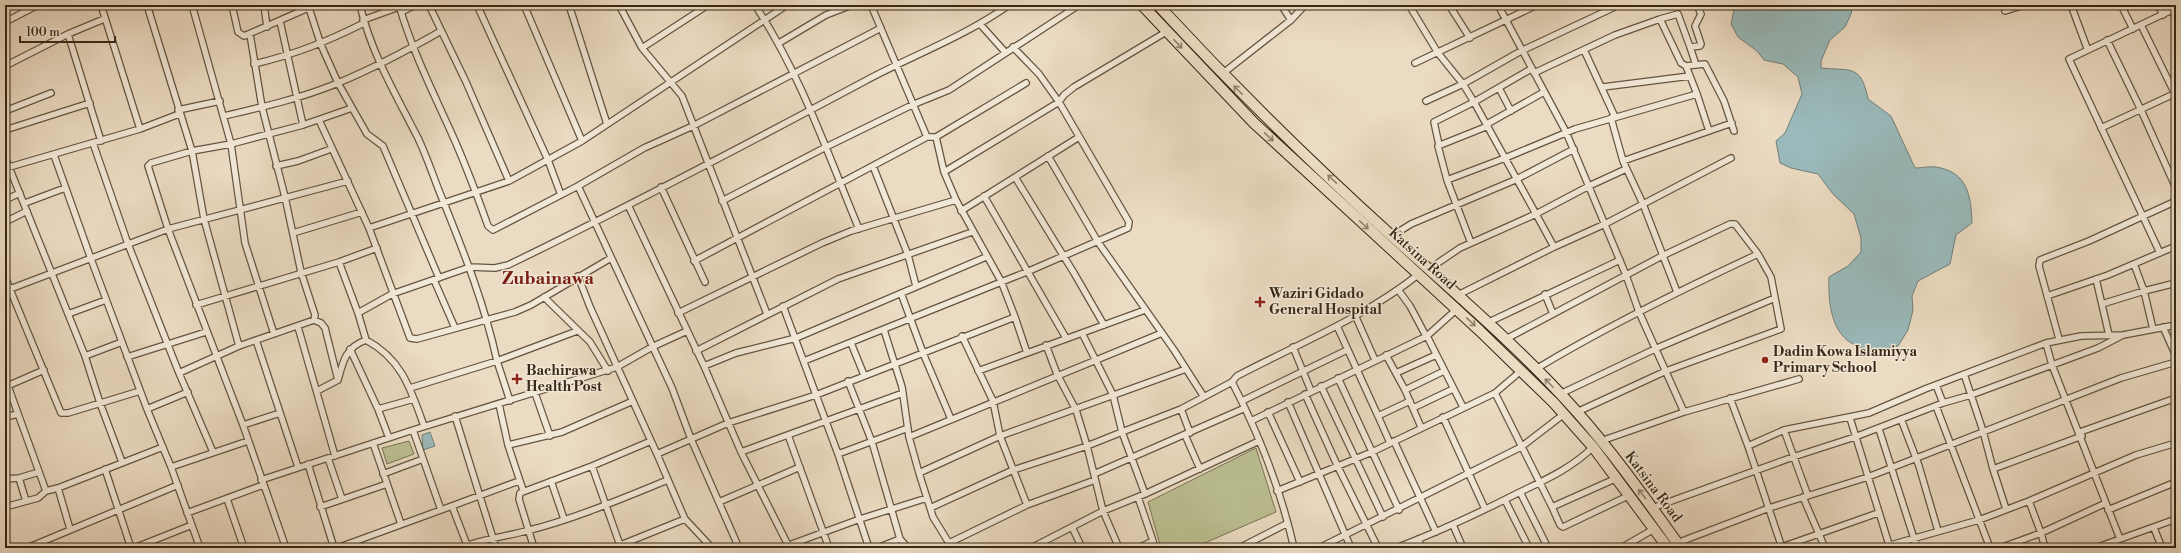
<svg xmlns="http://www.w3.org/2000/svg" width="2181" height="553" font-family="'Libre Bodoni',serif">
  <rect width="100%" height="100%" fill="#ebdbc2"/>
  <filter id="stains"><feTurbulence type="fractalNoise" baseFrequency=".005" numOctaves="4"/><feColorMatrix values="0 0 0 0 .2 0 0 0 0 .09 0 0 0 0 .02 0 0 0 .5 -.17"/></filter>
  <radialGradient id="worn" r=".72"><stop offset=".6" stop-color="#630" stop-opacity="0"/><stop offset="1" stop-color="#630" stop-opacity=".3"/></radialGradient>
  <path fill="#bbbf91" stroke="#797454" d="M409,441L414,454L387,464L382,448Z
    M1256,448L1276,512L1193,548H1161L1148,502Z"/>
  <path fill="#99b9ba" stroke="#727f78" d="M1735,5H1853L1851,14L1845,27L1830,40L1821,61V68C1851,71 1861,64 1868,99L1891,116L1915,168C1922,168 1930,166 1936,167C1968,172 1971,196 1972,223L1956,235L1950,264L1918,281L1912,296L1913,310L1908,330L1898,346C1843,360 1827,326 1829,277L1848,266L1861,252V238L1854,214L1833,194L1818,174L1791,168L1780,163L1776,141L1785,133L1802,94L1798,77L1783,64L1764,60L1757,51L1738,37L1731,24Z
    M430,432L435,446L423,450L422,435Z"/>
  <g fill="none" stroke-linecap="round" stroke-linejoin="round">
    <g stroke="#645541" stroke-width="8">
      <path id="street" d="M23,5L26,11
        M101,5L140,129
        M147,5L192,151L204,219L239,346
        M192,5L231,144L245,243L274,334
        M232,5L238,32L244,36L315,5
        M264,5L267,27
        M360,5C371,53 396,95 418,138C428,159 435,182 444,203C465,255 485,306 497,361L577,331
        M399,5C412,50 432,90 451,132C465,163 477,195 488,226L493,230L578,186L644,148L693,126L881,28
        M429,5L466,82L509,181
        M477,5L548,160L561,195
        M524,5L582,141
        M569,5L607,124
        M619,5L642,48L682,96L767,314
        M755,5C801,75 827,152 859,229
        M871,5L927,137
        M1281,5L1291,20
        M1409,5L1438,53L1463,84L1521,51L1619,5
        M1449,5L1470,38
        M1498,5L1566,132L1626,275L1639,312L1684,412
        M2071,5L2087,48
        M2121,5L2133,29
        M2158,5L2163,15
        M309,8L321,45L338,83L367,134L383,146L439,278
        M622,9L628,5
        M2005,11L2024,5
        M2172,11L2176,19
        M401,12L416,5
        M363,20L399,7
        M280,21L303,125
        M5,22L38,5
        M980,24L1005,52
        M2141,25L2176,96
        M68,34L101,141
        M250,34L262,107L285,197L301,272L315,315L314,320
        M2107,40L2141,110L2176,188
        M779,43L826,15L852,5
        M642,48L708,5
        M1584,50L1615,117
        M1415,63L1537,5
        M254,64C296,54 326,42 364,23
        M1696,65L1690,47L1700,46L1701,44L1695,26L1701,14L1697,5
        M5,66L68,34L104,19
        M1686,66L1681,63L1660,19L1678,14L1690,47
        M1534,73L1615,35L1660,19
        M1222,74L1291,20L1305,5
        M1603,87L1690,76
        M1499,88L1511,111
        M1697,94L1709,131
        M1426,101L1463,84L1474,102L1531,69
        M178,110L220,101
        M5,111L51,93
        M224,116C263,107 302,98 338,83C374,68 408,50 441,31
        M1611,118L1623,161L1643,204L1677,292
        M319,120L369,228L410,338L417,339L515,312L531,305L611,258
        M1487,124L1544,92
        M2101,128L2176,93
        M5,130L90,103
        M936,137L944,172L956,200L1001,281L1015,317L1027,353
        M93,143L128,244L179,373L213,452
        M1438,146L1488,126
        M54,155L91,259L147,409L171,467L200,548
        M1048,156L1098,242L1174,350L1204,397
        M5,157L85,356L100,403L122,462
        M1623,161L1732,123
        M276,166L298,161L331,149
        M873,166L908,255L916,286
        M6,168L140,129L179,114
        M944,172L1059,102L1064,95L1074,87L1166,32
        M1015,177L1074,273L1104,325
        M1447,180L1438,146L1439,145L1434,122L1474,102L1505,158L1447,180L1471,243
        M578,186L672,388L691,439L739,548
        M661,187L705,282
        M984,196L1066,338
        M5,200L20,193
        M722,201L826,147L912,105L949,90L1079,5
        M25,203L65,188
        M628,205L704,366L741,452L788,545
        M961,211L1079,137
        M5,222L27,211
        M369,228L509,181L582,141L787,5
        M293,233L362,212
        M1392,236L1411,224L1515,180L1574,149
        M1554,247L1605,224L1731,158
        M2160,253L2069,59L2176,8
        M694,261L927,137H936L1026,83
        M339,262L358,313L366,340
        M1429,269L1460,248L1536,214L1505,158L1575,129L1697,94L1686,66L1705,64L1724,101L1734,131
        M578,276L590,307L657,454L681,510L685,519L712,548
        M5,277L61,413H68L140,391
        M2096,279L2109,335
        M434,280L455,328
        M10,289L168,229L348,181
        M1399,291L1410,306L1426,336
        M901,293L923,353L951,419
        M1545,294L1553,314
        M1458,295L1554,247L1536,214L1589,186L1626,169
        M2047,296L2108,275L2176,246
        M544,297L590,342L608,371
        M2102,304L2144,291L2134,264
        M196,305L339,262L377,248
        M783,306L838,454L869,548
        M358,313L392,294L470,267L495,268L508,265C628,207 747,144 865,81C913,55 964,37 1009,5
        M678,313L822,243L851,231L956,200
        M68,314L106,300
        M1355,315L1375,360
        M314,320L321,323L325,328L338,380L317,391
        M1489,322L1620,260
        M1337,326L1378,416
        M298,327L335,456
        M2163,327L2176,356
        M2153,329L2144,291L2176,283
        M884,330L902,387L909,437L919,473L933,517L952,548
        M962,336L993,401L1000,436L1027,505
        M1427,336L1463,407
        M1506,339L1662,256L1730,224H1735L1758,254
        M2059,339L2039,266L2040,260L2089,241L2176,201
        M256,340L298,467
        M851,343L864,375
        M1046,345L1057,374L1076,410L1087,446L1103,511L1119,548
        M1293,347L1311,391
        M350,349L378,409L389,438
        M696,351L838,279L972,232
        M1386,355L1405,390L1421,427
        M85,356L122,342
        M127,357L206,332
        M804,361L1029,271L1128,228L1129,222L1059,102L1039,74L1013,47
        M704,366L736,353L796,338L986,257
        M1536,369C1607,326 1683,289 1758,254L1771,277L1775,298
        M978,371L1145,310
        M179,373L239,346L314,320
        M1396,373L1436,355
        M1964,374L1983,431L1993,469
        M1338,378L1399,510
        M338,380C343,361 346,347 366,340C402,359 411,390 424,426
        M848,381L872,442L900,539L908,548
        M1232,382C1259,434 1281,491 1294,548
        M1936,385L1943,403
        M8,386L46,491
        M1321,386L1383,517
        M5,387L44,370
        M410,388L497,361L510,401
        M1405,390L1444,371
        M535,393L550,436
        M1495,393L1552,507
        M1305,394L1337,465L1378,548
        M1560,394L1657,348L1775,298L1781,329L1666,371L1577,412
        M1730,398L1748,446
        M1242,401L1347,350
        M1288,402L1351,548
        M499,404L508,445L523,490
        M1936,406L1990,548
        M1413,408L1453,389
        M147,409L188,392
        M378,409L414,399
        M1181,409L1190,433
        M1268,412L1300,482
        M455,416L496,548
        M5,417L18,414
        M1443,417L1485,509
        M1850,418L1890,548
        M1901,419L1919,466L1938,531
        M1251,421L1427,336L1457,309
        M243,425L280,413
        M1879,429L1917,548
        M413,430L441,510L519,481
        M1784,430L1808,496
        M2080,432L2176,398
        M788,435L829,548
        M1185,435L1200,469
        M909,437L1162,333
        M1394,441L1436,532
        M1601,441L1684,412L1799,379
        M373,443L401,524
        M1390,443L1378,416L1410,401
        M508,445L562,432L633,401
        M741,452L903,393
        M657,454L728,423L816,395L1015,317
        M838,454L908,428
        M328,458L342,499
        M308,464L334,548
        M592,466L621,548
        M171,467L248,441
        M105,469L131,548
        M919,473L1000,436L1186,369
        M383,474L423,459
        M1094,474L1245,408
        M19,478L26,501
        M1617,478L1552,507L1560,525L1563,527L1630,495
        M5,479L19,478L39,472
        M261,480L413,430L617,367L652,347L687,331
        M551,481L564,519
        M58,488L70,529
        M1277,491L1372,452L1495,393L1522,370
        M1520,492L1548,548
        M1145,494L1259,441
        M1138,497L1153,541L1138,548
        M1803,497L1825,548
        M227,499L244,548
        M1505,500L1529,548
        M2029,501L2041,533L2045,548
        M719,502L800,467
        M452,506L467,545
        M5,507L38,498L46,491L58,488L163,447
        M320,507L387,484
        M930,508L1013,470L1087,446L1122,432L1113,395L1082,333
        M1652,508L1793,457L1855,437L1943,403L1971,395L2098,348L2123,335
        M2006,509L1993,469L2082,436
        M2108,510L2176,482
        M187,513L263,485
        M1453,525L1463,548
        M1072,527L1082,548
        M2154,528L2162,548
        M1418,539L1422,548
        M2120,539L2052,365L2046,343L2081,336L2123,335L2176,325
        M1153,541L1155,548
        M151,542L153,548
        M949,543L1027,505L1095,480
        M1677,543L1769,508L1868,477L2121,378L2176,362
        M5,545L16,548
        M27,548L178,485
        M134,548L192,525
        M286,548L243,425L168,229L148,166L151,163L192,151L231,144L303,125L352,108
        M337,548L441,510
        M459,548C485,538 505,537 530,530C577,518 623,498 668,480
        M534,548L519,499L520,493L592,466L651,441
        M613,548L685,519
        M781,548L860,519L927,498
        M877,548L900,539
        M1031,548L1103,511L1145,494L1122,432L1181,409L1232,382L1237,376C1298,344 1365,317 1419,274
        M1239,548L1288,523
        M1319,548L1521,447L1564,414
        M1396,548C1438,532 1479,513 1518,493C1545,480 1572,468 1593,447
        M1621,548L1654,529
        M1779,548L1878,513
        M1782,548L1748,446L1784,430L1869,413L1925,389L2046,343
        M1880,548L1979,520L2029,501L2136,455L2176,443
        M2000,548L2041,533L2106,503
        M2095,548L2176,519"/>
    </g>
    <g stroke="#372816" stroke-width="12">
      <path id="highway" d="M1142,5L1254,123L1480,331L1554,403L1593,447L1668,548
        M1158,5C1233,86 1311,163 1393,237C1456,294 1521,349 1577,412C1615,455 1648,502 1681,548"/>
    </g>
    <use href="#street" stroke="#f2e8d7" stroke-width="5.5"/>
    <use href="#highway" stroke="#ebdbc2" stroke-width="10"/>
  </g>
  <defs><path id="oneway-shaft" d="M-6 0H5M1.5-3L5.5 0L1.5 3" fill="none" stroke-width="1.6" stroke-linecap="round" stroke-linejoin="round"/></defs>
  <g stroke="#91826c">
    <use href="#oneway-shaft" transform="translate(1178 44) rotate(47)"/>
    <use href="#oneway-shaft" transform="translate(1238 90) rotate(-135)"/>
    <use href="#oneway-shaft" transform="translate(1269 137) rotate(43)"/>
    <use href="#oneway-shaft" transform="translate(1332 179) rotate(-136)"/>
    <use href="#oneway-shaft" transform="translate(1364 225) rotate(43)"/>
    <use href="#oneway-shaft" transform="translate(1471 322) rotate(43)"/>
    <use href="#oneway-shaft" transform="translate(1549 383) rotate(-134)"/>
    <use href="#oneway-shaft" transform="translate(1642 494) rotate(-128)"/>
  </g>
  <g fill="#8f2418" stroke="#f2e8d7" stroke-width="1.5">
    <path d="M1258 296h4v4h4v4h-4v4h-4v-4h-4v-4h4z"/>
    <circle cx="1765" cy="360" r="4"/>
    <path d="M515 373h4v4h4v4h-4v4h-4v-4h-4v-4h4z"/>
  </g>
  <g text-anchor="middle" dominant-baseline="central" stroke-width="3" stroke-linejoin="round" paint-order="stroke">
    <g font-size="14" fill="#372816" stroke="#f2e8d7">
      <text transform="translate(1422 259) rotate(42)">Katsina Road</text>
      <text transform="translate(1653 487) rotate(53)">Katsina Road</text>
    </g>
    <g font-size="14" font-weight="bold" fill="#372816" stroke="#f2e8d7" text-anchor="start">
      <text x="1269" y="294">Waziri Gidado<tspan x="1269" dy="16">General Hospital</tspan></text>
      <text x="1773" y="352">Dadin Kowa Islamiyya<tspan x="1773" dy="16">Primary School</tspan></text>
      <text x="526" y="371">Bachirawa<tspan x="526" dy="16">Health Post</tspan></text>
    </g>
    <g font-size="18" font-weight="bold" fill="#7a1f14" stroke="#f2e8d7">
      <text x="548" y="278">Zubainawa</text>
    </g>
  </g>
  <rect width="2181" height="553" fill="none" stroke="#ebdbc2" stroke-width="20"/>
  <rect x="6" y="6" width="2169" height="541" fill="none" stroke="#372816" stroke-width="2"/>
  <rect x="10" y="10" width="2161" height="533" fill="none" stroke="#372816"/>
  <path d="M20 36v6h95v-6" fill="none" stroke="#372816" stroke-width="2"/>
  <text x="26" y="36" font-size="12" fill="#372816" stroke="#f2e8d7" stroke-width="3" paint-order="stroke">100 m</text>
  <rect width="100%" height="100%" filter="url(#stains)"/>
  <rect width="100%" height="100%" fill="url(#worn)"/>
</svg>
